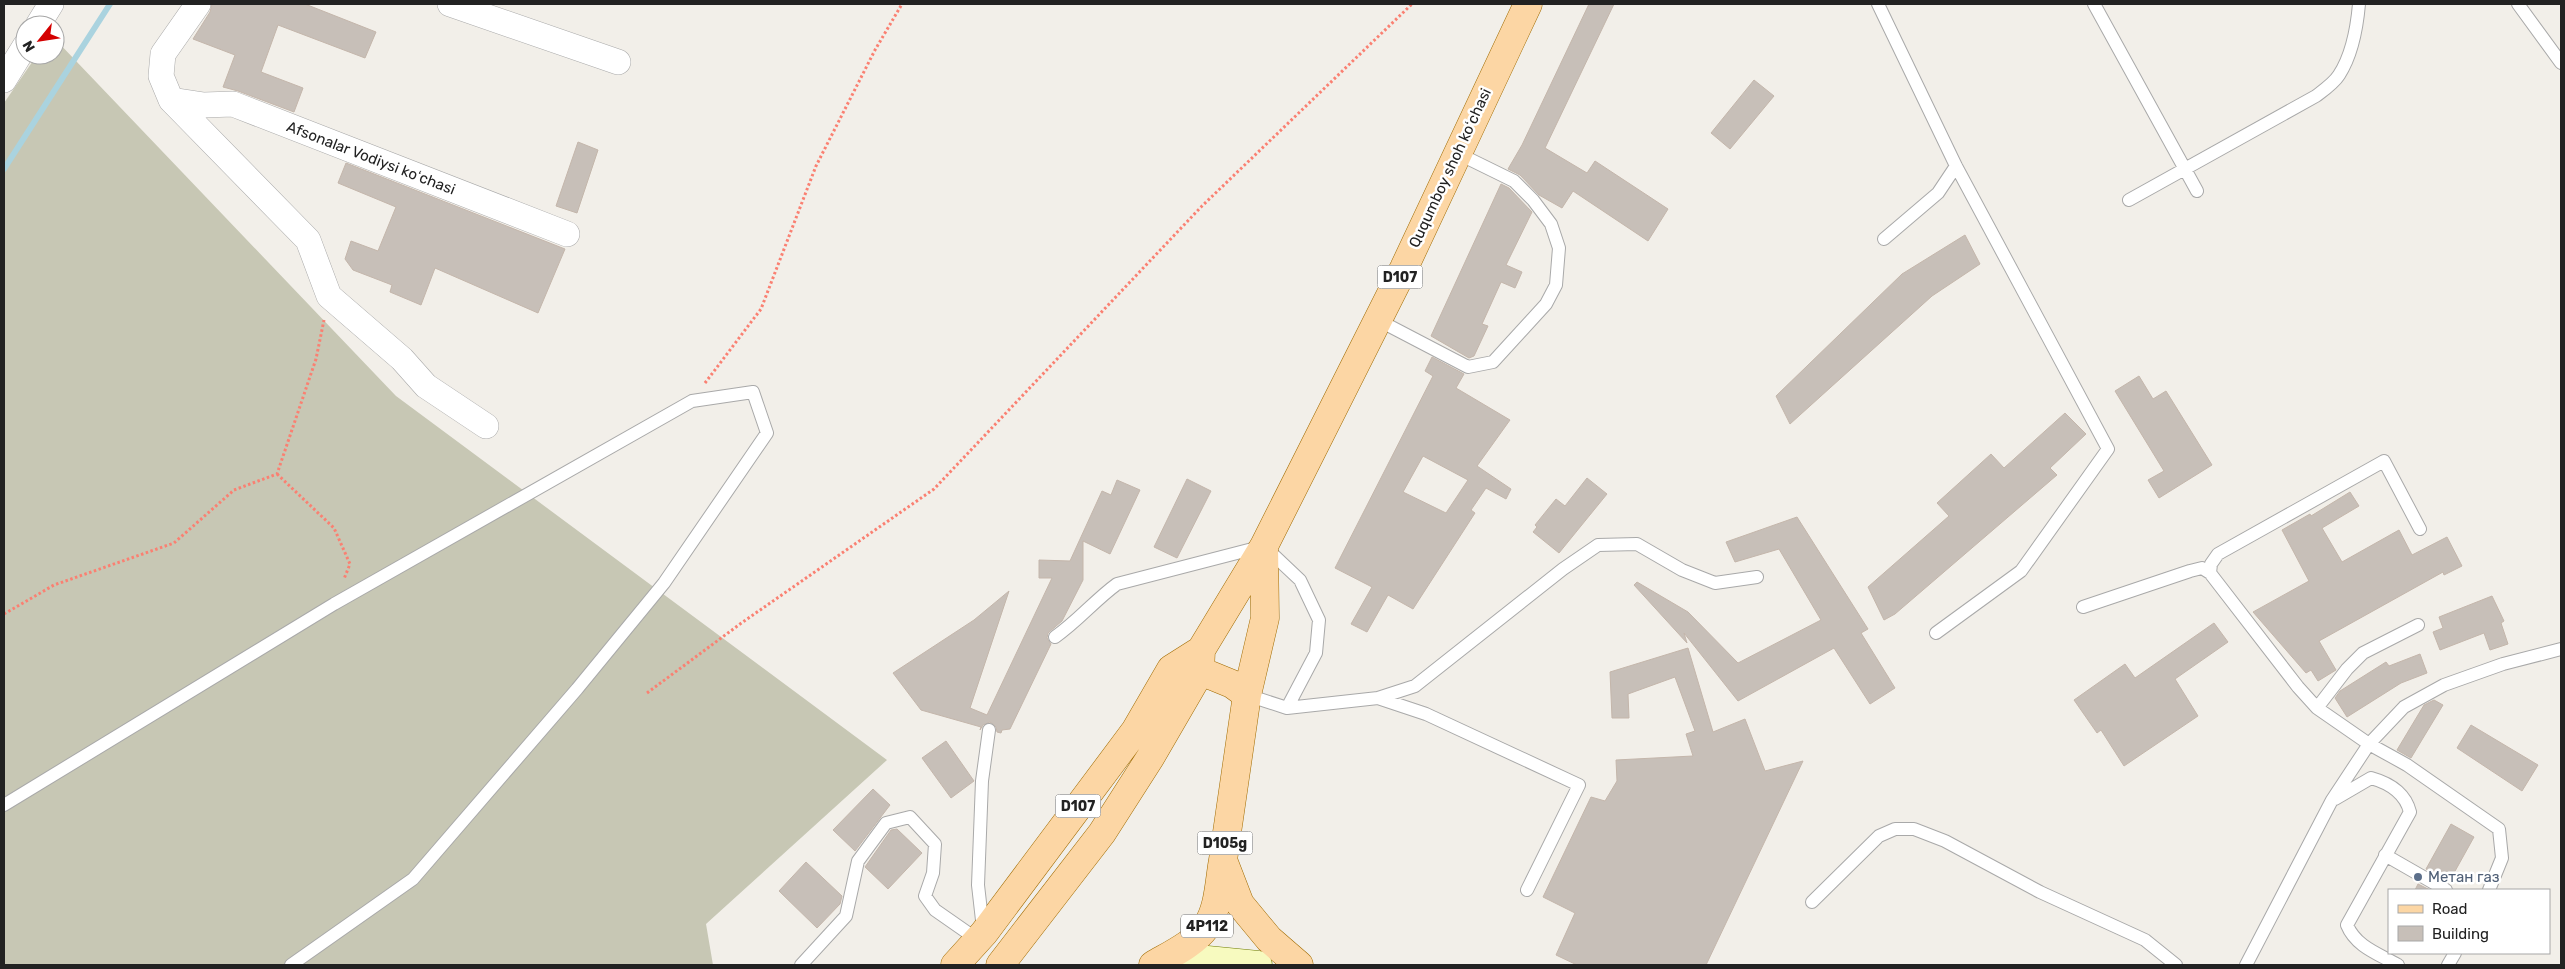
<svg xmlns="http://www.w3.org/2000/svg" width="2565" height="969" font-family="Rubik,sans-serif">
  <rect width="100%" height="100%" fill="#f2efe9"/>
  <path fill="#c7c7b4" d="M55,39L396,396L887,760L706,924L713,965H4V103L37,55H55Z"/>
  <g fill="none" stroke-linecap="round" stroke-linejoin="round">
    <path stroke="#aad3df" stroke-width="6" d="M4,169L110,4"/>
  </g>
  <path fill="#c7bfb8" stroke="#c4b6ab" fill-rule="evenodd" d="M212,4H305L376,32L365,58L278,25L261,72L303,88L294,112L238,91L223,87L235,55L193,39L210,12Z
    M1589,4H1614L1545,148L1587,173L1595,161L1668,209L1648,241L1573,191L1562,208L1539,195L1520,175L1508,169L1522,145Z
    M1754,80L1774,96L1730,149L1711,133Z
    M578,142L598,150L577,213L556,206Z
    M346,163L565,249L538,313L435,268L421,305L390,292L392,285L353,270L345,259L351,241L378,251L396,207L338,183Z
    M1501,184L1509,188L1532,212L1506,265L1522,272L1515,288L1501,282L1482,324L1488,326L1474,356L1469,358L1431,336Z
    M1965,235L1980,264L1932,296L1790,424L1776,396L1902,274Z
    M1432,357L1464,374L1456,388L1510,420L1477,466L1511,489L1506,499L1486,488L1471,510L1475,513L1413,609L1388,595L1367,632L1351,624L1372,587L1335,568L1433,376L1425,371ZM1423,456L1468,480L1446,513L1403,492Z
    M2139,376L2153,399L2166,391L2212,465L2159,498L2148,480L2164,471L2115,391Z
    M2065,413L2086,434L2050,468L2057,475L1895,614L1884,620L1868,587L1949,516L1937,503L1991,454L2004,468Z
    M1587,478L1607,494L1559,553L1533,532L1537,527L1535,525L1556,499L1565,506Z
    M1187,479L1211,491L1177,558L1154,547Z
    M1117,480L1140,490L1110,554L1083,541V580L1062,621L1048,633L1047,638L1051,644L1010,729L1002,730L1001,733L997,732L996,727L990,722L983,725L980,730L981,727L921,710L893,673L974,620L1009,591L970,708L987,715L1052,578H1039V560L1070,561L1102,491L1111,495Z
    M2350,492L2359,506L2322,528L2342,562L2399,530L2412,555L2447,537L2462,566L2444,575L2443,572L2319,641L2336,670L2318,681L2311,670L2306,673L2253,612L2309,581L2282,530L2310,514L2311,516Z
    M1797,517L1868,629L1861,633L1895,688L1870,704L1834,648L1738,701L1684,633L1687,643L1634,585L1637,582L1688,612L1738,663L1821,620L1779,549L1735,562L1726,542Z
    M2492,596L2504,621L2501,623L2508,644L2490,650L2484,633L2440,650L2433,632L2443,628L2439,617Z
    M2214,623L2228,642L2175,679L2198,716L2124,766L2101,730L2097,733L2074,700L2125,664L2135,678Z
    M1688,648L1713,732L1745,719L1765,771L1803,761L1706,965H1577L1556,955L1575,913L1543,897L1591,797L1605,801L1617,781L1616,760L1693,756L1686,734L1695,731L1675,677L1628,694L1629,718H1612L1610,672Z
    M2420,654L2427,673L2401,683L2347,717L2335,698L2340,691L2386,662L2389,666Z
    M2434,700L2443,705L2411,758L2397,750L2424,705Z
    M2471,725L2538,765L2522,791L2457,748Z
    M946,741L974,781L951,798L922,758Z
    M873,789L890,805L855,851L833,830Z
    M2451,824L2474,837L2449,882L2426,869Z
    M897,829L922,853L888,889L865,867L891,830Z
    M806,862L842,896L840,904L817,928L779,891Z
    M2418,884L2430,890H2415Z"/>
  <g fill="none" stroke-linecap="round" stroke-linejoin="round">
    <g stroke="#a9a9a9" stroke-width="14">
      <path id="service" d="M1878,4L1956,166L2108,449L2021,571L1936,633
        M2094,4L2197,191
        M2518,4L2561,63
        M2129,200L2316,96C2324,90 2334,83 2339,75C2352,55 2357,27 2359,4
        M1884,239L1938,193L1956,166
        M1378,320L1468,367L1493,362L1546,304L1556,285L1559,248L1551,224L1533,200L1514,181L1457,153
        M2420,529L2384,461L2218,554L2211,564L2210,573L2298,687L2317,708L2369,744L2407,765L2499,829L2502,858L2489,890
        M2083,607L2190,571L2202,568L2210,573
        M1055,637C1078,621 1095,600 1117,584L1264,546L1300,580L1319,620L1316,653L1287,708
        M1247,695L1287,708L1378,698L1415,686L1563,569L1598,545L1637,544L1682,570L1715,583L1757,577
        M1378,698L1426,714L1579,785L1527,890
        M2317,708L2347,669L2363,653L2418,625
        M2335,799L2371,778C2389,783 2405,792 2410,812L2347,925C2356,947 2379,954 2398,965
        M4,805L334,604L692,401L753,392L767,433L664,583L577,689L413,879L291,965
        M2385,855L2446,890
        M1812,902L1879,836L1895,829H1914L1945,841L2040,892L2145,940L2176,965
        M983,929L978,885L982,781L989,730
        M801,965L846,916L858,861L886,823L910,817L935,844L933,873L925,896L935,910L978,940
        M2246,965L2332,800L2369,744L2404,707L2444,685L2503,664L2561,649
        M2448,965L2455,953"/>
    </g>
    <g stroke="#a9a9a9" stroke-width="26">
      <path id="minor" d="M198,4L163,54L161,76L171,100L308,240L329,296L402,359L426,386L486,426
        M450,4L618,62
        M38,25L51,4
        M4,80L25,46
        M171,100L204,105L233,104L567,234"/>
    </g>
    <g stroke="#707d05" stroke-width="29">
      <path id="secondary" d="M1171,965L1197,959L1258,965"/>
    </g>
    <g stroke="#a06b00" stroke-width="29">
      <path id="primary" d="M1264,546L1265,618L1247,695L1223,860L1240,904L1269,939L1299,965
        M1183,664L1232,684L1247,695
        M955,965L984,933L1135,731L1171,669L1201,650L1264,546L1404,268L1528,4
        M1000,965L1102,833L1150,758L1200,672L1201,650
        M1153,965C1170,955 1194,944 1206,927C1219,909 1219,881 1223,860"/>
    </g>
    <path stroke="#fa8072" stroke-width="3" stroke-dasharray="2.5 2.5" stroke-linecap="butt" d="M705,383L761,309L816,166L875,50L902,4
      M277,474L334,528L350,564L344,579
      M4,614L54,585L174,543L234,490L277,474L316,359L324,320
      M647,693L740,624L934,489L1201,207L1412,4"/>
    <use href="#service" stroke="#fff" stroke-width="12"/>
    <use href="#minor" stroke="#fff" stroke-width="25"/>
    <use href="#secondary" stroke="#f7fabf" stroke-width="28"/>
    <use href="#primary" stroke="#fcd6a4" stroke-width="28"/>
  </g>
  <circle fill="#5c6f8a" stroke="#fff" stroke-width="2" cx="2418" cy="877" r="5"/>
  <g text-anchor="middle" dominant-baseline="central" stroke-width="5" stroke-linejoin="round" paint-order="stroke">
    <g fill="#fff" stroke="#646464" stroke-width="1">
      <rect x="1377.5" y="265.5" width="45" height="23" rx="4"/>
      <rect x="1055.5" y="794.5" width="45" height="23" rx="4"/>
      <rect x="1197.5" y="831.5" width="55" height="23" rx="4"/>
      <rect x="1181" y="914.5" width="52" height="23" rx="4"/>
    </g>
    <g font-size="14" font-weight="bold" fill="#222">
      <text x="1400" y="277">D107</text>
      <text x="1078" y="806">D107</text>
      <text x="1225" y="843">D105g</text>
      <text x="1207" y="926">4P112</text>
    </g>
    <g font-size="15" fill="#222" stroke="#fff">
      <text transform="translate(371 158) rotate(21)">Afsonalar Vodiysi koʻchasi</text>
      <text transform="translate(1450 168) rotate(-65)">Ququmboy shoh koʻchasi</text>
    </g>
    <g font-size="15" fill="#4e5e75" stroke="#fff" text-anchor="start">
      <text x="2428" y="877">Метан газ</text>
    </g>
  </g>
  <rect width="2565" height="969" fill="none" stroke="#222222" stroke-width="10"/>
  <rect x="2388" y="889" width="162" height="65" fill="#ffffff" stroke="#a7a7a7"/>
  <rect x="2398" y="905" width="25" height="8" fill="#fcd6a4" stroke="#a7a7a7"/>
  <text x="2432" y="914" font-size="15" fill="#222222">Road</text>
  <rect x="2398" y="926" width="25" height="15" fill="#c7bfb8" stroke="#a7a7a7"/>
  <text x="2432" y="939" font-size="15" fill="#222222">Building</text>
  <g transform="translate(40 40) rotate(240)"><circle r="24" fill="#ffffff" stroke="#a7a7a7"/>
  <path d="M0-4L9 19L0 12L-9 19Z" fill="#d40000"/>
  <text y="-8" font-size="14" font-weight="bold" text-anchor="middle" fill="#222222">N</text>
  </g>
</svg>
